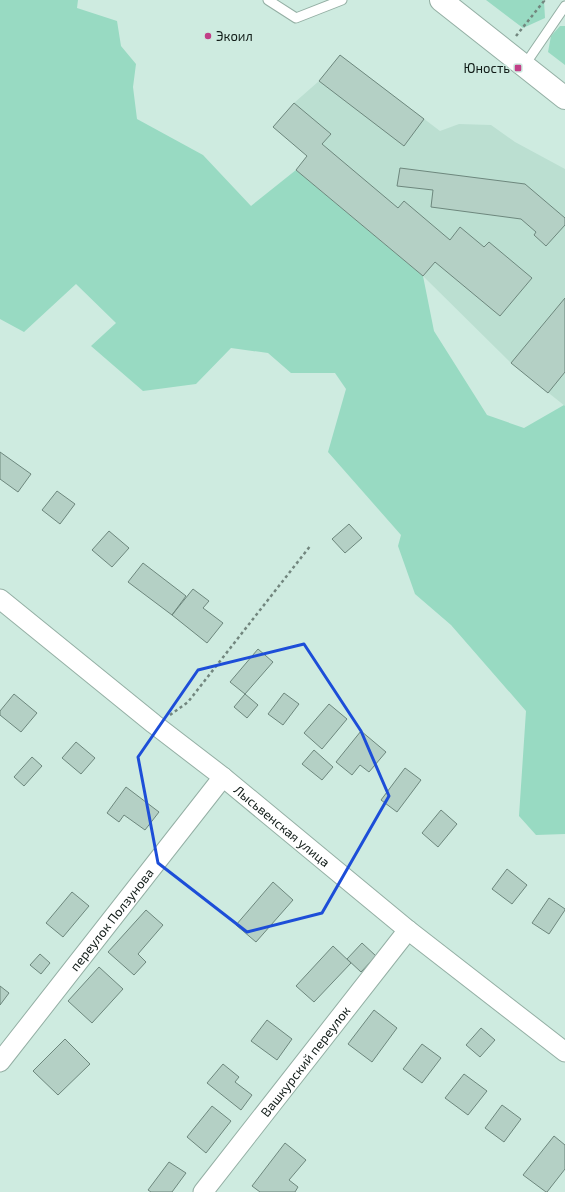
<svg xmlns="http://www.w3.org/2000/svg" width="565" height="1192" font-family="'Exo 2',sans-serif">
  <rect width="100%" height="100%" fill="#ceebe0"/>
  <path fill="#bbdfd1" d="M340,55L440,131L459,124L491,125L515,142L565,169V406L511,363L423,276L296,170L307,156L273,127L294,103L319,81Z"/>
  <path fill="#98dac2" d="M0,0H78L77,8L117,21L121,46L136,64L133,87L137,119L203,155L251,206L296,170L423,276L434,331L487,415L524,428L564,405L565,406V834L536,835L519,816L526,711L451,625L415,594L398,546L401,535L328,452L346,389L335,373H291L268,353L231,348L196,384L143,391L91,346L116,323L76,284L24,332L0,319Z
    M486,0H542L544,1L545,18L523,28Z
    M560,26H565V65L548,52L551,36Z"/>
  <path fill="#b4d0c5" stroke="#6d877d" d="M340,55L424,119L404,146L319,81Z
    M294,103L331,134L322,144L398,208L404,201L450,240L460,227L484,247L489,242L532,278L500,316L435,262L423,276L296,170L307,156L273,127Z
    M400,168L525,184L565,218V225L546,246L534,235L536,232L521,219L431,207L433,190L397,186Z
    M565,298V372L548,393L511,363Z
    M0,452L31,474L18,492L0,479Z
    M57,491L75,504L60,524L42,510Z
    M349,524L362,538L345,553L332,539Z
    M109,531L129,548L112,567L92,550Z
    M143,563L186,596L172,615L128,582Z
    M193,589L209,601L203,608L223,623L207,643L172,615Z
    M258,649L273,662L245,694L230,682Z
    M284,693L299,704L283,725L268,714Z
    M14,694L37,713L21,732L0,715V711Z
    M245,694L258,705L247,718L234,707Z
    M329,704L347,719L322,749L304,733Z
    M361,731L386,752L369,772L360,765L352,775L336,762Z
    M76,742L95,758L81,774L62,758Z
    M314,750L333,767L322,780L302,764Z
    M32,757L42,766L24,786L14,777Z
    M405,768L421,780L397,812L381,800Z
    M126,787L159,812L145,830L124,815L119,822L107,813Z
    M441,810L457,824L438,847L422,833Z
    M507,869L527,885L512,904L492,889Z
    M273,882L293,900L256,942L236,925Z
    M72,892L89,906L63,937L46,923Z
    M549,898L565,909V910L549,934L532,923Z
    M146,910L163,925L138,954L146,962L134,975L108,952Z
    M362,943L376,956L361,972L347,959Z
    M333,946L351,963L314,1002L296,986Z
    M40,954L50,963L41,974L30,965Z
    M99,967L123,989L92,1023L68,1001Z
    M0,986L9,993L0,1005Z
    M374,1010L397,1028L372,1062L348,1044Z
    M267,1020L292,1039L277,1060L251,1041Z
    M481,1028L495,1040L480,1057L466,1045Z
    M65,1039L90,1064L58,1095L33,1071Z
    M422,1044L441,1058L422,1083L403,1069Z
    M223,1064L239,1077L235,1082L252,1095L241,1110L207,1083Z
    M464,1074L487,1091L468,1115L445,1098Z
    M502,1105L521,1119L504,1142L485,1128Z
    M212,1106L231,1121L206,1153L187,1137Z
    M554,1136L565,1145V1169L547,1192H546L523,1175Z
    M285,1143L306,1160L289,1180L298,1187L295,1192H260L252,1186Z
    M169,1162L186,1173L172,1192H151L148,1190Z"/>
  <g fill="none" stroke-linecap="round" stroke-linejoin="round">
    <g stroke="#94afa4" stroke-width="11">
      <path id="lane" d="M268,0L296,18L342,0
        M524,66L565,6"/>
    </g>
    <g stroke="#94afa4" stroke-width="21">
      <g id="street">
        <path id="s1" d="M0,599L154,724L223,777L408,930L565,1052"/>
        <path id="s2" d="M0,1062L223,777"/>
        <path id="s3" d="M203,1192L408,930"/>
      </g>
    </g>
    <g stroke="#94afa4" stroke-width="24">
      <path id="primary" d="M441,0L565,98"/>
    </g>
    <path stroke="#72867e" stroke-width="2.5" stroke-dasharray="3 3" stroke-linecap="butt" d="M516,36L544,1L543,0
      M170,715L188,702L311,545"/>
    <use href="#lane" stroke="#fff" stroke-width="9"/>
    <use href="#street" stroke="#fff" stroke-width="19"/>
    <use href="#primary" stroke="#fff" stroke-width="22"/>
  </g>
  <path fill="none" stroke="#1d4ed8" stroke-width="3" stroke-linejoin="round" d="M304,644L361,731L389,796L322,913L247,932L158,863L138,757L198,670Z"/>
  <g fill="#c13f87" stroke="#ceebe0" stroke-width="1.5">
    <circle cx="208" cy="36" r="4"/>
    <rect x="514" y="64" width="8" height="8" rx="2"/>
  </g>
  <g text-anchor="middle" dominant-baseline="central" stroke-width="3" stroke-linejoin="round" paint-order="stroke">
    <g font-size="13" fill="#111c18" stroke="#ceebe0" text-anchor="start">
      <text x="216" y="36">Экоил</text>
      <text x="510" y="68" text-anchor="end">Юность</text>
    </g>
    <g font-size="13" fill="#111c18" stroke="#ceebe0">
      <text stroke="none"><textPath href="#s1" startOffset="362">Лысьвенская улица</textPath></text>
      <text stroke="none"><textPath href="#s2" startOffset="181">переулок Ползунова</textPath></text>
      <text stroke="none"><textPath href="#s3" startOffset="166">Вашкурский переулок</textPath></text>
    </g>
  </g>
</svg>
